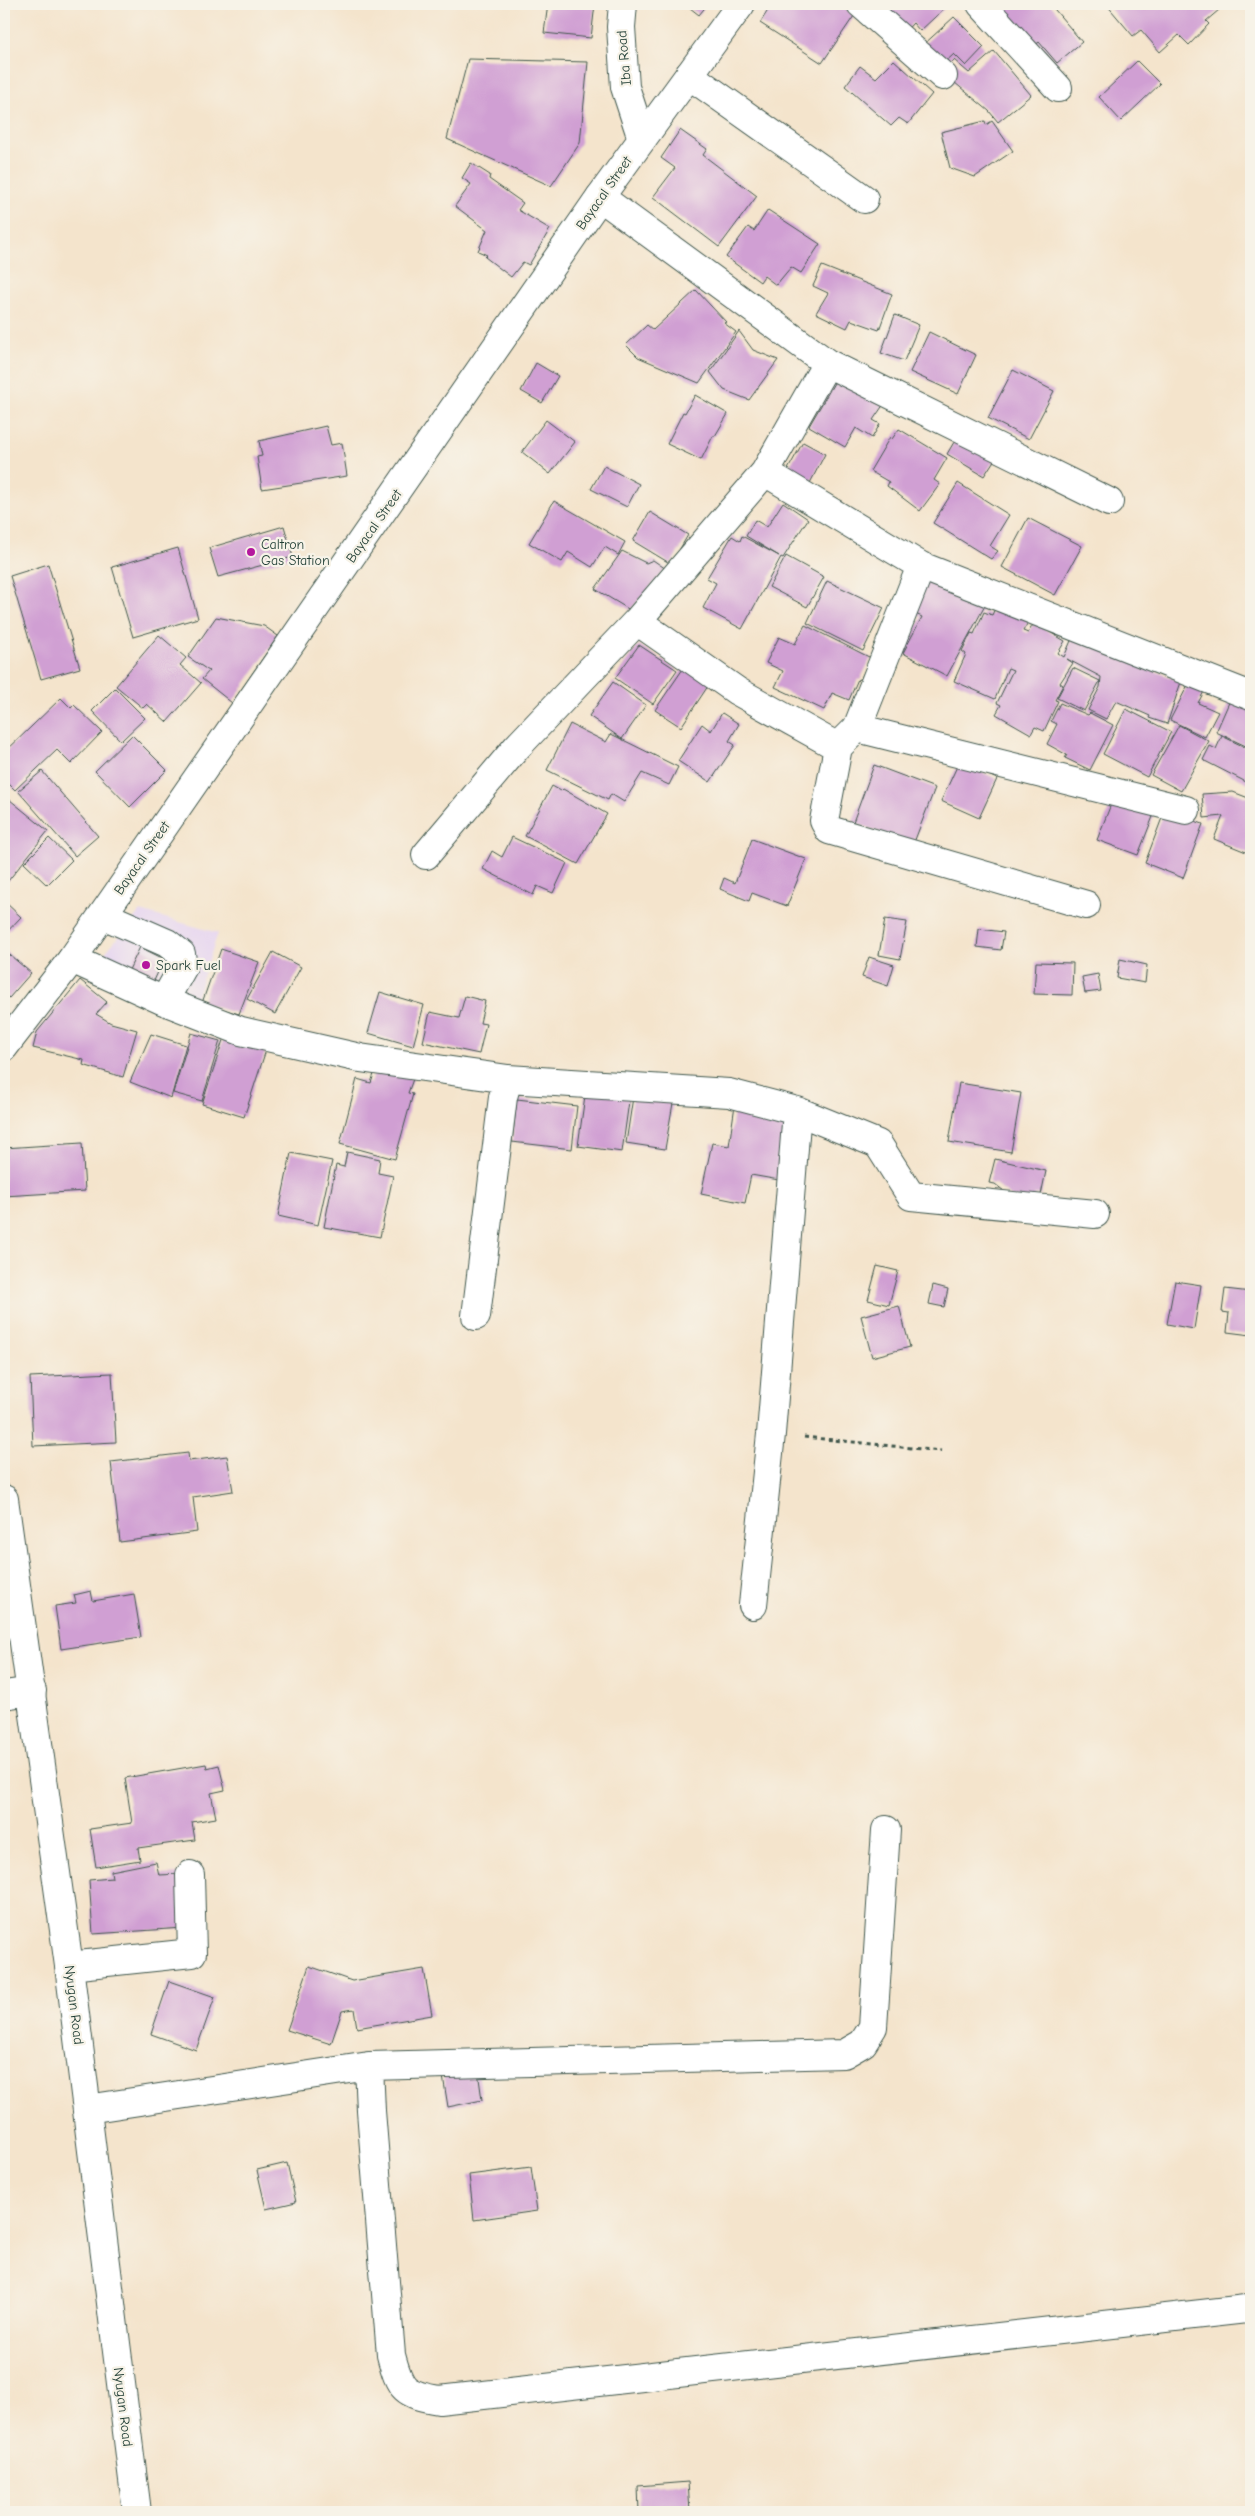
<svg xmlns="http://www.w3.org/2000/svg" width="1255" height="2516" font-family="'Comic Neue',sans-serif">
  <rect width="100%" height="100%" fill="#f7f3e8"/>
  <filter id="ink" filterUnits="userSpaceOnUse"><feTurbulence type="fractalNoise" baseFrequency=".02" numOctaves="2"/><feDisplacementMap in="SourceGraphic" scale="10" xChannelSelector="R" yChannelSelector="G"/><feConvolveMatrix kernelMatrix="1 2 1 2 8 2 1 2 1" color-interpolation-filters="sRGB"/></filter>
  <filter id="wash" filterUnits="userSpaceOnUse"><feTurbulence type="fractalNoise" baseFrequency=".0096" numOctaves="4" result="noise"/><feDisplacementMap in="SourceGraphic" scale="20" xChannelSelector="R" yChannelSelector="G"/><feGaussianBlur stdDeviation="1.12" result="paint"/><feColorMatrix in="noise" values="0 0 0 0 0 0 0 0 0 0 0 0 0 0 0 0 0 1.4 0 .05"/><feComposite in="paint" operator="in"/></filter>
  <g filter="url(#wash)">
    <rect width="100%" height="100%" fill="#f4e4cc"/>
    <path fill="#e5d3f1" d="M140,911L218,933L189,1018L89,972Z"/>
    <g id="blocks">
      <path fill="#d09fd3" d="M548,4H595L591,38L544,33Z
        M685,4H708L699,15Z
        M772,4H842L854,16L822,63L760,23Z
        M890,4H949L920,31L913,23L901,36L879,14Z
        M999,4H1050L1082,42L1057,63L1039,42L1028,51Z
        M1106,4H1226L1206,21L1209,24L1189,45L1179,35L1160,52L1141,30L1133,36Z
        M954,17L984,47L966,66L954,54L940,67L921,47Z
        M994,51L1031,95L998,122L989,111L943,73L954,60L969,73Z
        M468,59L588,62L580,143L551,186L447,139Z
        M894,60L932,94L908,124L899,118L891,126L845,86L860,66L876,78Z
        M1137,61L1160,84L1121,121L1099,97Z
        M985,121L986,125L992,121L1013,151L975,177L950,168L941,132Z
        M680,130L707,149L703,155L757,196L719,247L653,197L675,168L661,158Z
        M471,163L490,175L489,179L523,203L518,210L550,229L529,265L523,262L511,277L485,257L487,255L478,251L487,230L455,206L471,184L462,178Z
        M768,210L820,244L801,273L791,267L776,285L764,276L760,282L726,257L748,227L754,231Z
        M822,266L892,294L879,330L851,320L847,328L816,313L828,293L813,286Z
        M696,290L726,322L724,323L736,332L699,383L638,357L626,345L647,325L653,330Z
        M895,315L919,325L904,361L881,353Z
        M739,331L753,350L778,360L749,400L724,390L710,372Z
        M929,332L976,355L958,394L910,372Z
        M536,363L558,376L542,403L521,391Z
        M1013,370L1054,391L1029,439L988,418Z
        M841,371L886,401L873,420L880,424L872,438L856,428L845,447L809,426Z
        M695,395L728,414L715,436H713L701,460L667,444L683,412L685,413Z
        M546,420L575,442L550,474L522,452Z
        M326,426L331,445L342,443L347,476L262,489L257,457L262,456L259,441Z
        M899,429L947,458L934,480L940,484L920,511L887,486L889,482L870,471L890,437L892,439Z
        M957,437L995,459L984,476L947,454Z
        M803,442L825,454L809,485L786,473Z
        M604,466L639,484L627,507L591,489Z
        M958,483L1009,515L990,546L998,551L991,559L933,523Z
        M554,501L625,542L618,555L605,547L592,567L568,552L562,562L529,543Z
        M783,502L808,519L783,558L781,557L742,629L703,608L716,583L707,578L732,536L740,541L742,536L779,556L746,536L755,520L767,527Z
        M650,512L688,535L671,564L633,541Z
        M1028,518L1082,546L1055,595L1002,567Z
        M284,526L293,557L218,577L209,548Z
        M178,548L198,618L133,637L112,567Z
        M622,551L646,563L653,560L666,569L630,610L595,589Z
        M786,556L824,577L807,607L769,587Z
        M48,564L80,668L41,679L10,576Z
        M927,570L988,600L947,676L903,653L922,617L905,609Z
        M827,581L884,608L863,651L807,623Z
        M998,602L1030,619L1023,631L1028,633L1034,623L1065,641L1058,653L1064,657L1073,636L1181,682L1167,724L1149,718L1150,716L1116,701L1106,719L1088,710L1100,687L1101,677L1067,659L1073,663L1060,683L1063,685L1055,700L1058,701L1044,731L1035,727L1031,734L996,714L1001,705L997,703L1013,670L1008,668L995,699L954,681L966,654L962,651L971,633L974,634L984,612L992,615Z
        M216,617L264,626L278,636L232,703L202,679L209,671L188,657Z
        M805,625L871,658L860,680L858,679L849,700L832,693L824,710L775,687L783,671L766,663L779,637L795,644Z
        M159,635L186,658L180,665L201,683L167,722L147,704L143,708L116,686Z
        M639,645L677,670L653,704L615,678Z
        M687,663L712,680L681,727L655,710Z
        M1073,668L1100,681L1084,711L1057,698Z
        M1195,671L1210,680L1198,703L1218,712L1205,737L1170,720Z
        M613,682L646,705L622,739L589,716Z
        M115,688L145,718L121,741L92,711Z
        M1234,691L1251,698L1250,748L1216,732Z
        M61,698L71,708L74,705L102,732L71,764L57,750L15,790L4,779V753Z
        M1060,703L1088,715L1090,713L1113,725L1090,770L1065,758L1067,755L1047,744L1057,724L1051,721Z
        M1126,709L1171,732L1147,777L1103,754Z
        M722,713L739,724L729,741L735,745L710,782L678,761L702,724L711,731Z
        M570,724L606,742L611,734L678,767L669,785L642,773L624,802L611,794L608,800L547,770Z
        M1179,725L1209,741L1181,791L1151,775Z
        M132,735L167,770L130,807L95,771Z
        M1222,736L1251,750V777L1248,783L1203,760L1210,746L1216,749Z
        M959,762L997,779L979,818L941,801Z
        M874,765L935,788L913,845L853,822Z
        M42,771L98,836L75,856L18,791Z
        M552,786L561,791L563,789L607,814L578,864L525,836Z
        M1233,792L1251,799V854L1214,839L1223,816L1204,818L1202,794Z
        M4,795L48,831L4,886Z
        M1113,799L1154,814L1138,855L1097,840Z
        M1165,810L1203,824L1183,878L1145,863Z
        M512,837L567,863L553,893L537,886L533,895L483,869L492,851L502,857Z
        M49,838L72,860L47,885L24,863Z
        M752,839L806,859L787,906L752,893L749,901L720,889L724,878L735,883Z
        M4,901L21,917L4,935Z
        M885,919L907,922L900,959L879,955Z
        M979,929L1004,932L1001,950L977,947Z
        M140,947L164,959L153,983L128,972Z
        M221,949L259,962L239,1014L202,1003Z
        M4,950L31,973L9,998L4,994Z
        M273,952L301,967L275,1014L247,999Z
        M869,957L894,965L888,986L862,977Z
        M1120,959L1147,965L1145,983L1117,978Z
        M1036,962L1073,963L1072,995L1034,994Z
        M1098,974L1101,991L1085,993L1082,977Z
        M80,980L107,1002L96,1014L111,1023L137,1030L123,1077L83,1065L84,1060L33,1048L37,1032Z
        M380,992L424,1005L413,1046L368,1033Z
        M465,996L485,1001L480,1023L486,1024L479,1054L423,1042L430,1012L459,1018Z
        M191,1033L220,1041L202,1101L173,1093Z
        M151,1034L186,1045L171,1098L130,1082Z
        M225,1034L267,1047L244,1117L202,1104Z
        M376,1068L413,1079L408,1093L413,1094L395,1159L340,1144L357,1079L371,1083Z
        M959,1083L1021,1093L1011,1152L949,1142Z
        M586,1088L630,1094L622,1152L578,1146Z
        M633,1097L673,1103L665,1149L626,1143Z
        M517,1099L577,1106L572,1149L512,1142Z
        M735,1105L789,1113L779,1180L751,1175L745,1203L701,1194L712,1143L729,1146Z
        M82,1143L85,1191L4,1196V1148Z
        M347,1152L380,1159L378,1173L393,1176L380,1237L324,1227L336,1165L344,1167Z
        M291,1153L332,1161L318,1225L278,1216Z
        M995,1159L1046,1171L1041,1195L1035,1194V1199L1013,1198L995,1184L989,1183Z
        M877,1266L898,1271L889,1305L868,1300Z
        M1175,1281L1201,1285L1194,1329L1167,1324Z
        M933,1285L948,1289L944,1307L929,1304Z
        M1225,1289L1251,1292V1335L1227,1332L1229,1313L1222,1312Z
        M899,1306L910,1347L872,1357L861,1316Z
        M112,1373L116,1442L33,1446L30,1377Z
        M188,1453L189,1461L227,1456L233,1491L193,1497L197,1532L120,1542L111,1462Z
        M91,1591L93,1601L134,1594L141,1637L61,1649L55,1606L76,1603L74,1595Z
        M206,1764L207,1768L219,1765L225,1790L211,1793L216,1818L192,1822L195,1840L138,1848L140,1860L96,1867L90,1829L132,1823L125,1778Z
        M156,1862L159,1875L181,1874L184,1928L93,1934L89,1880L112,1878L111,1871Z
        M309,1966L352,1981L424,1969L432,2015L357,2028L354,2009L342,2011L331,2044L287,2030Z
        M169,1981L215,1997L196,2050L151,2034Z
        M478,2071L482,2100L448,2107L443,2076Z
        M287,2163L296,2202L266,2209L257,2170Z
        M531,2167L537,2211L474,2220L469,2175Z
        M688,2482L690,2512H639L638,2486Z"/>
    </g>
  </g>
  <g filter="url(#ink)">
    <use href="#blocks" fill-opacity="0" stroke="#3f564b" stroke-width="1"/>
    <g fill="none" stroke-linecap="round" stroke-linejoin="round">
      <g stroke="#3f564b" stroke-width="30">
        <path id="minor" d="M623,4L621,27L625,87L642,139
          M861,4L943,76
          M981,4L1058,88
          M689,75L864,199
          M600,197L827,363L1109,502
          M765,472L921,566L1251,696
          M921,566L857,728L838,747L824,821L829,830L1086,905
          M637,621L737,691L838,747
          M857,728L1186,810
          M426,855L517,747L637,621L765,472L827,363
          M103,915L167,943L181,954L183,967L164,1001
          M72,959L164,1001L241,1031L360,1058L508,1079L729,1093L797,1111L878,1144L911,1196L1095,1214
          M476,1316L503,1097L508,1079
          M753,1605L771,1434L797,1111
          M4,1695L32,1691
          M69,1966L192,1953L190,1875
          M369,2066L844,2054L863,2043L873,2027L886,1830
          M87,2109L369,2066L371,2111L391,2355C400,2390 404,2394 439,2400L1246,2309"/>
      </g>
      <g stroke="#3f564b" stroke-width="30">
        <path id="major" d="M4,1047L72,959L600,197L741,4
          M4,1499L69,1966L137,2512"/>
      </g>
      <path stroke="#3f564b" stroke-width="3" stroke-dasharray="4 4" stroke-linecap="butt" d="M804,1437L941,1451"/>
      <use href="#minor" stroke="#fff" stroke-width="28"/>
      <use href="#major" stroke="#fff" stroke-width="28"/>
    </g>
  </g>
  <g fill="#b5179e" stroke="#f7f3e8" stroke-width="2">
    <circle cx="251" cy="552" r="5"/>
    <circle cx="146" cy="965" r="5"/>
  </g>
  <g text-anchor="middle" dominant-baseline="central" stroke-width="4.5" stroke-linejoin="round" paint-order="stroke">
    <g font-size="14" fill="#1f3d34" stroke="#f7f3e8">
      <text transform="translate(624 58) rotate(-95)">Iba Road</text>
      <text transform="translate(604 193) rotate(-55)">Bayacal Street</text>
      <text transform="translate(374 526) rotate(-55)">Bayacal Street</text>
      <text transform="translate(142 858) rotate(-55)">Bayacal Street</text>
      <text transform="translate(74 2005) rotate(83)">Nyugan Road</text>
      <text transform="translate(123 2407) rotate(83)">Nyugan Road</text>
    </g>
    <g font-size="14" fill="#1f3d34" stroke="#f7f3e8" text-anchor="start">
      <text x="261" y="544">Caltron<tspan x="261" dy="16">Gas Station</tspan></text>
      <text x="156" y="965">Spark Fuel</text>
    </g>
  </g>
  <rect width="1255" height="2516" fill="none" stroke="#f7f3e8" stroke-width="20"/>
</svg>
